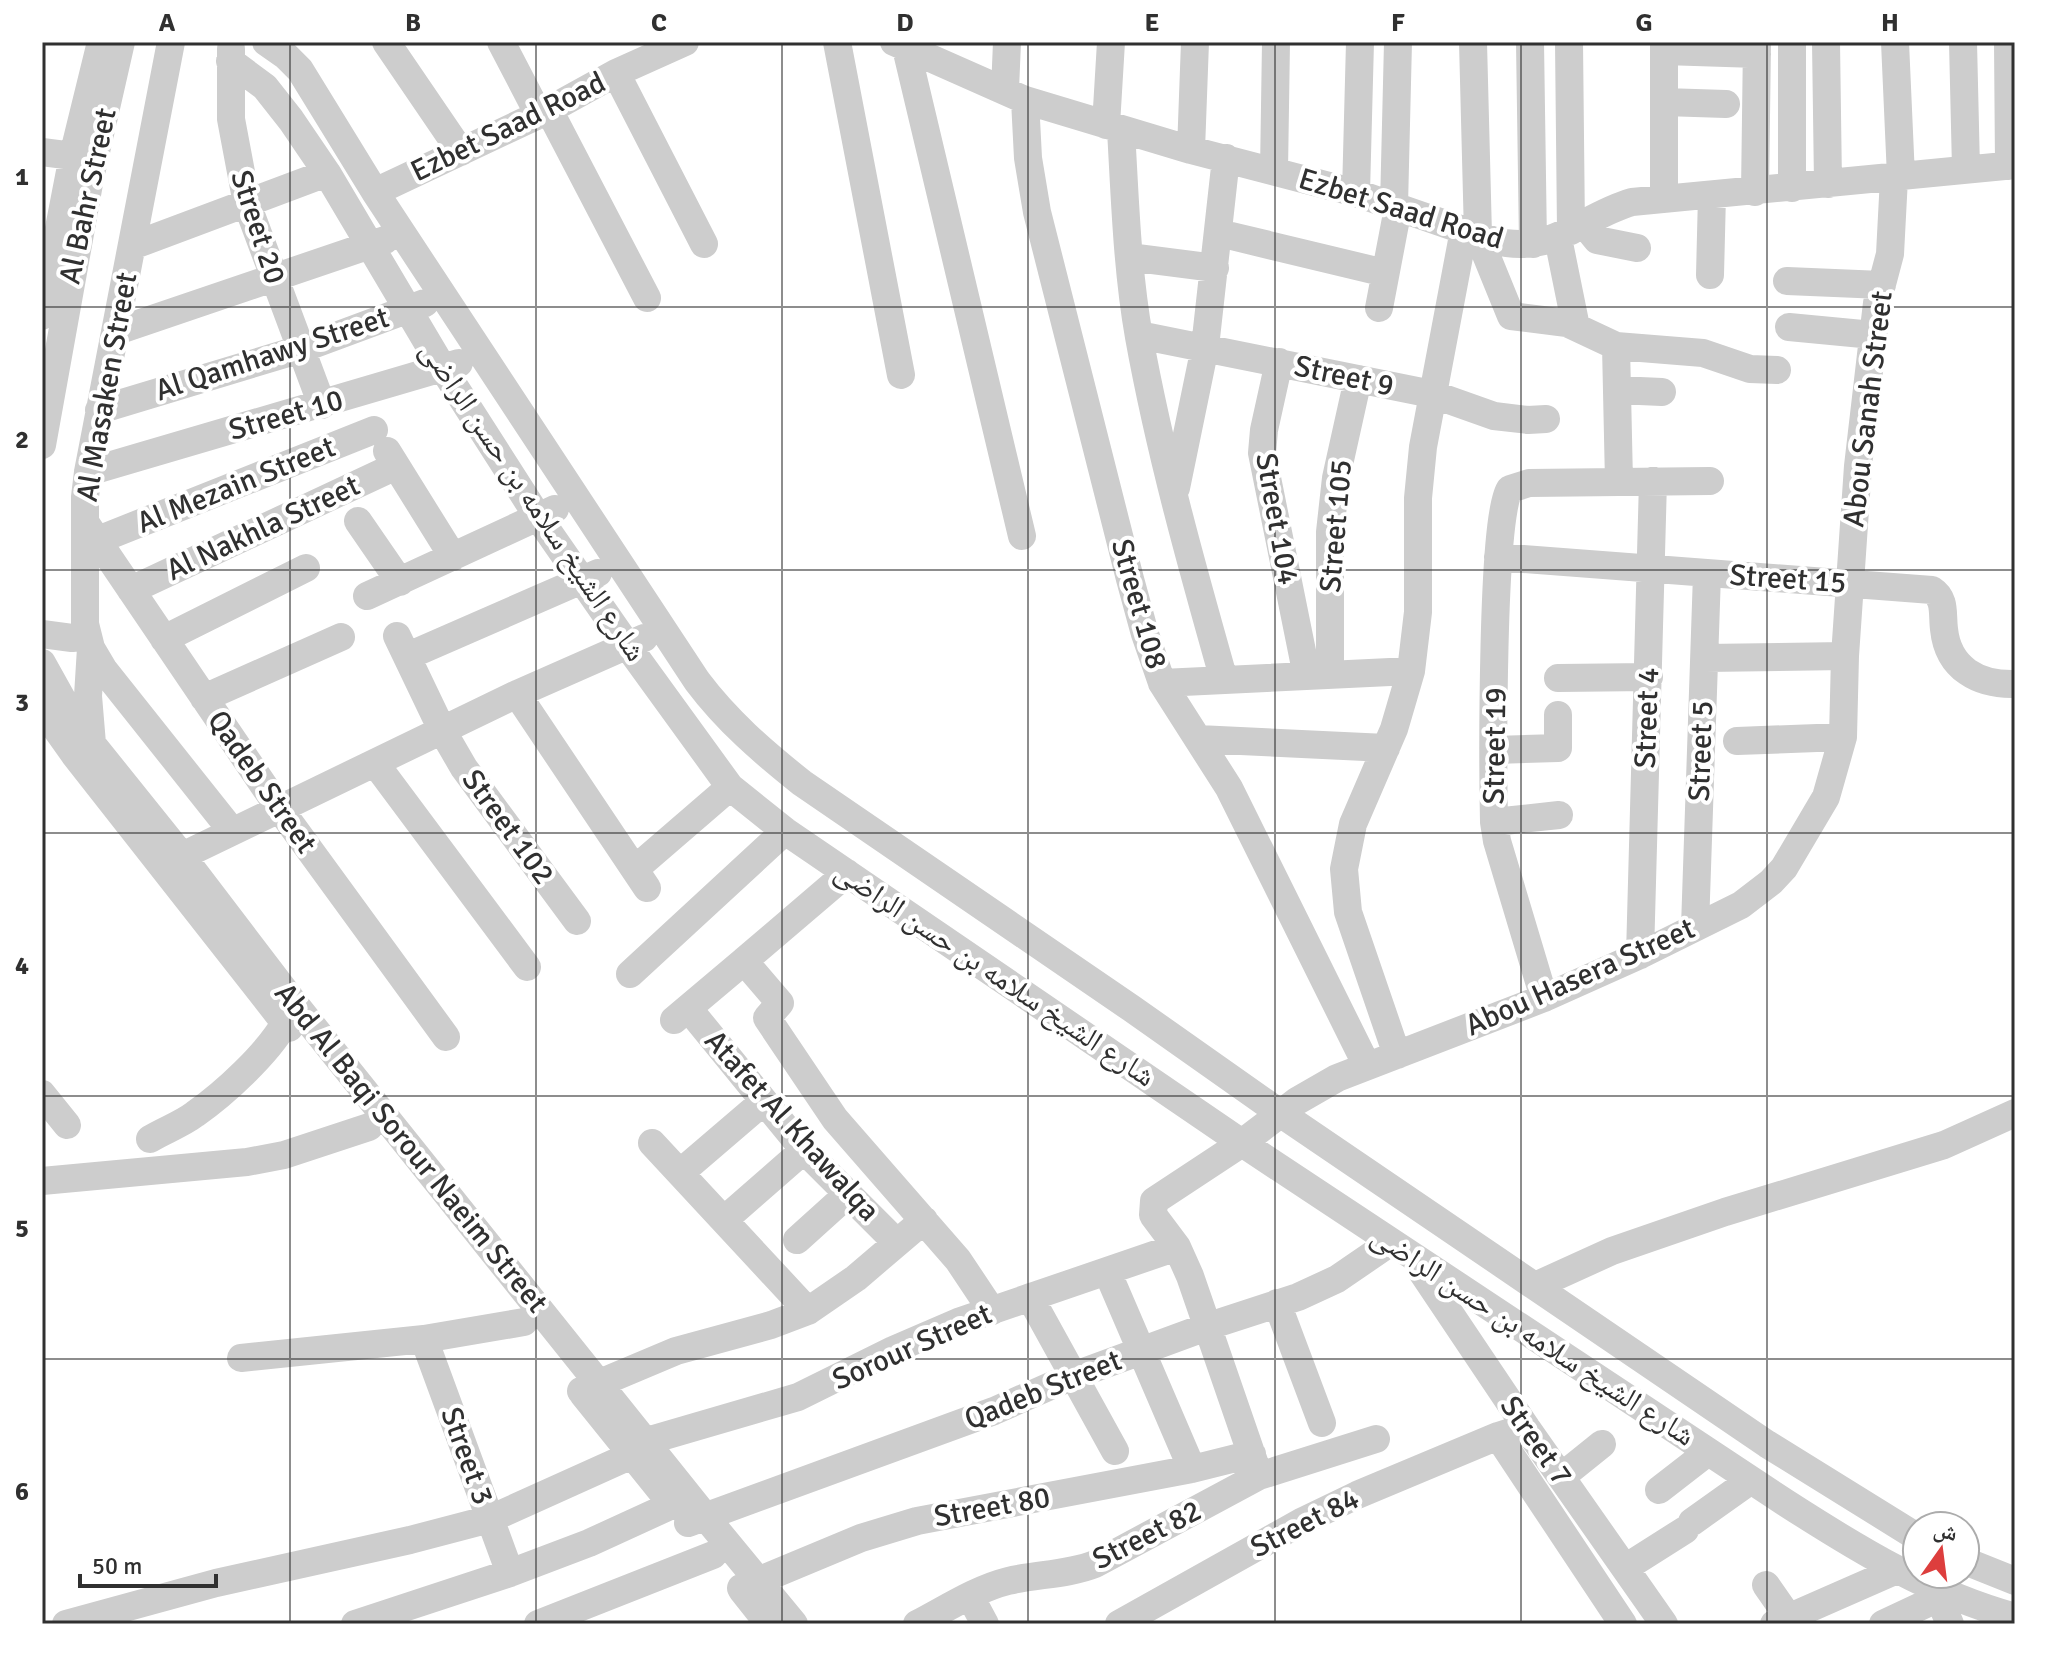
<svg xmlns="http://www.w3.org/2000/svg" width="2057" height="1666" font-family="Signika,'Noto Naskh Arabic',sans-serif">
  <rect width="100%" height="100%" fill="#fff"/>
  <g fill="none" stroke-linecap="round" stroke-linejoin="round">
    <path stroke="#cdcdcd" stroke-width="28" d="M171,42L88,472L85,497V624L91,648L104,670L232,831
      M266,42L286,56L300,70L375,192L697,681C727,721 763,752 802,783L1131,1008L1280,1113L1767,1444L1917,1537
      M386,42L461,152
      M501,42L539,115
      M837,42L901,375
      M894,42L1025,100L1191,150L1356,193L1492,240C1552,257 1580,217 1632,202L2015,165
      M1473,42L1478,235L1511,316L1567,323L1616,346L1703,353L1750,369L1777,370
      M1530,42L1533,244
      M1569,42L1571,231
      M1826,42L1828,184
      M1895,42L1901,177
      M1963,42L1966,169
      M2008,42L2009,166
      M906,48L1022,536
      M231,49V119L247,204L322,405
      M1664,51L1757,54
      M230,61L265,87L291,120L327,173L442,367L538,517L627,645L730,787L785,831L1242,1143L1786,1503C1859,1550 1931,1594 2015,1617
      M616,73L704,244
      M1005,90L1007,42
      M1025,100L1028,158L1037,212L1130,579L1145,634L1162,683L1229,788L1367,1066
      M1664,102L1726,104
      M549,110L647,298
      M1106,125L1111,42
      M1121,130C1125,199 1127,269 1139,337C1160,453 1192,567 1224,680
      M1191,150L1195,42
      M42,152L73,156
      M1274,171L1276,42
      M1792,188V42
      M375,192L549,110L616,73L685,42
      M1755,192L1757,42
      M1356,193L1360,42
      M1664,199V42
      M1394,206L1398,42
      M1584,224L1597,240L1637,248
      M1219,233L1385,273
      M1558,238L1576,327
      M132,246L327,173
      M1129,257L1215,268
      M1710,275L1712,195
      M1787,281L1882,285
      M1379,308L1398,208
      M42,316L73,156L101,42
      M1789,327L1873,335
      M117,331L385,240
      M1139,335L1432,394L1494,416L1528,420L1546,419
      M1616,346L1619,482
      M1279,362L1264,430L1262,453L1307,676
      M1617,390L1662,392
      M99,410L301,349L425,303
      M42,445L90,178L121,42
      M387,451L453,557
      M88,472L459,363
      M1176,488L1205,347L1226,158
      M358,521L400,582
      M85,522L279,808L446,1037
      M98,540L374,430
      M1498,557L1932,590C1946,599 1942,614 1944,629C1948,669 1979,685 2015,684
      M131,590L396,466
      M367,596L555,509
      M42,634L72,638L87,636
      M397,636L442,730L464,768L577,921
      M164,639L306,568
      M91,648L88,696L92,744
      M408,656L598,573
      M1705,658L1845,656
      M42,663L76,724L182,856L294,1003L704,1515L794,1624
      M1330,675V532L1336,478L1358,379
      M1558,678L1649,677
      M1162,683L1411,671
      M517,694L647,888
      M204,698L341,637
      M42,709L74,754L289,1028
      M1198,739L1386,748
      M1737,741L1843,737
      M1495,750L1558,748V715
      M375,763L527,967
      M1494,822L1559,815
      M182,856L517,694L644,638
      M635,869L730,787
      M847,873L744,961L780,1003L767,1018L835,1119L958,1260L992,1311
      M1695,927L1707,574
      M1640,955L1653,481
      M630,974L785,831
      M1544,998L1497,841L1494,822C1493,775 1491,513 1510,489L1529,483L1710,481
      M688,1008L804,1150L897,1243
      M674,1020L744,961
      M1397,1055L1348,912L1344,869L1353,824L1394,729L1411,671L1418,612V498L1423,447L1464,230
      M42,1094L67,1125
      M150,1139C165,1130 182,1124 195,1114C225,1093 267,1054 285,1023
      M652,1143L808,1311
      M680,1173L763,1102
      M42,1181L247,1162L284,1155L369,1127
      M724,1220L804,1150
      M797,1240L848,1194
      M1420,1269L1526,1427L1664,1624
      M1107,1271L1192,1469
      M1535,1286L1612,1251L1725,1212L1944,1145L2015,1113
      M1030,1297L1115,1451
      M1277,1303L1322,1423
      M424,1339L510,1573
      M241,1358L424,1339L524,1322
      M581,1391L676,1351L771,1325L808,1311L856,1278L924,1220
      M583,1394L670,1502
      M1498,1436L1623,1624
      M647,1441L798,1397L893,1350L958,1322L1177,1247
      M1259,1476L1190,1276L1177,1247L1153,1215L1154,1201L1242,1143L1297,1101L1337,1078L1544,998L1640,955L1741,905L1771,882L1784,868L1826,797L1843,737L1845,656L1858,466L1877,303L1890,254L1894,178
      M1561,1477L1602,1444
      M1659,1490L1708,1452
      M1692,1522L1751,1480
      M688,1523L994,1411L1073,1376L1209,1326L1298,1297L1337,1279L1391,1242
      M1965,1561L2015,1581
      M1625,1568L1685,1530
      M1766,1585L1789,1618
      M741,1588L861,1538L917,1521L1192,1469L1252,1454
      M742,1590L769,1624
      M970,1596L985,1624
      M1939,1598L1950,1624
      M66,1624L216,1583L410,1540L490,1519L632,1455
      M355,1624L510,1573L589,1543L672,1505
      M538,1624L713,1555
      M917,1624C946,1609 976,1589 1008,1581C1037,1574 1067,1575 1095,1564L1259,1476L1376,1439
      M1119,1624L1303,1521L1357,1495L1498,1436L1526,1427
      M1774,1624L1897,1570
      M1883,1624L1947,1594"/>
  </g>
  <path fill="none" stroke="#303030" stroke-width="2" stroke-opacity="0.55" d="M290,42V1624M536,42V1624M782,42V1624M1028,42V1624M1275,42V1624M1521,42V1624M1767,42V1624M42,307H2015M42,570H2015M42,833H2015M42,1096H2015M42,1359H2015"/>
  <g text-anchor="middle" dominant-baseline="central" stroke-width="8" stroke-linejoin="round" paint-order="stroke">
    <g font-size="30" fill="#303030" stroke="#fff">
      <text transform="translate(508 127) rotate(-26)">Ezbet Saad Road</text>
      <text transform="translate(88 196) rotate(-78)">Al Bahr Street</text>
      <text transform="translate(1401 209) rotate(17)">Ezbet Saad Road</text>
      <text transform="translate(258 227) rotate(72)">Street 20</text>
      <text transform="translate(272 354) rotate(-18)">Al Qamhawy Street</text>
      <text transform="translate(1344 376) rotate(12)">Street 9</text>
      <text transform="translate(107 387) rotate(-80)">Al Masaken Street</text>
      <text transform="translate(1868 409) rotate(-83)">Abou Sanah Street</text>
      <text transform="translate(286 415) rotate(-16)">Street 10</text>
      <text transform="translate(236 485) rotate(-22)">Al Mezain Street</text>
      <text transform="translate(533 501) rotate(56)">شارع الشيخ سلامه بن حسن الراضى</text>
      <text transform="translate(1277 519) rotate(80)">Street 104</text>
      <text transform="translate(1336 526) rotate(-85)">Street 105</text>
      <text transform="translate(263 528) rotate(-25)">Al Nakhla Street</text>
      <text transform="translate(1788 579) rotate(4)">Street 15</text>
      <text transform="translate(1139 604) rotate(74)">Street 108</text>
      <text transform="translate(1647 718) rotate(-88)">Street 4</text>
      <text transform="translate(1495 746) rotate(-89)">Street 19</text>
      <text transform="translate(1701 751) rotate(-88)">Street 5</text>
      <text transform="translate(262 782) rotate(55)">Qadeb Street</text>
      <text transform="translate(508 827) rotate(54)">Street 102</text>
      <text transform="translate(995 974) rotate(34)">شارع الشيخ سلامه بن حسن الراضى</text>
      <text transform="translate(1580 977) rotate(-24)">Abou Hasera Street</text>
      <text transform="translate(792 1126) rotate(48)">Atafet Al Khawalqa</text>
      <text transform="translate(411 1148) rotate(51)">Abd Al Baqi Sorour Naeim Street</text>
      <text transform="translate(1533 1336) rotate(33)">شارع الشيخ سلامه بن حسن الراضى</text>
      <text transform="translate(912 1347) rotate(-24)">Sorour Street</text>
      <text transform="translate(1043 1390) rotate(-22)">Qadeb Street</text>
      <text transform="translate(1536 1441) rotate(55)">Street 7</text>
      <text transform="translate(467 1456) rotate(70)">Street 3</text>
      <text transform="translate(992 1507) rotate(-10)">Street 80</text>
      <text transform="translate(1305 1523) rotate(-27)">Street 84</text>
      <text transform="translate(1147 1535) rotate(-27)">Street 82</text>
    </g>
  </g>
  <rect width="2057" height="1666" fill="none" stroke="#ffffff" stroke-width="88"/>
  <g transform="translate(1941 1550) rotate(14)"><circle r="38" fill="#ffffff" stroke="#acacac" stroke-width="2"/>
  <path d="M0-6L14 30L0 20L-14 30Z" fill="#dd3e3d"/>
  <text y="-12" font-size="22" font-weight="bold" text-anchor="middle" fill="#303030">ش</text>
  </g>
  <path d="M80 1574v12h136v-12" fill="none" stroke="#303030" stroke-width="4"/>
  <text x="92" y="1574" font-size="24" fill="#303030" stroke="#ffffff" stroke-width="6" paint-order="stroke">50 m</text>
  <rect x="44" y="44" width="1969" height="1578" fill="none" stroke="#303030" stroke-width="3"/>
  <g font-size="26" text-anchor="middle" font-weight="bold" fill="#303030">
    <text x="167" y="31">A</text>
    <text x="413" y="31">B</text>
    <text x="659" y="31">C</text>
    <text x="905" y="31">D</text>
    <text x="1152" y="31">E</text>
    <text x="1398" y="31">F</text>
    <text x="1644" y="31">G</text>
    <text x="1890" y="31">H</text>
    <text x="22" y="185">1</text>
    <text x="22" y="448">2</text>
    <text x="22" y="711">3</text>
    <text x="22" y="974">4</text>
    <text x="22" y="1237">5</text>
    <text x="22" y="1500">6</text>
  </g>
</svg>
